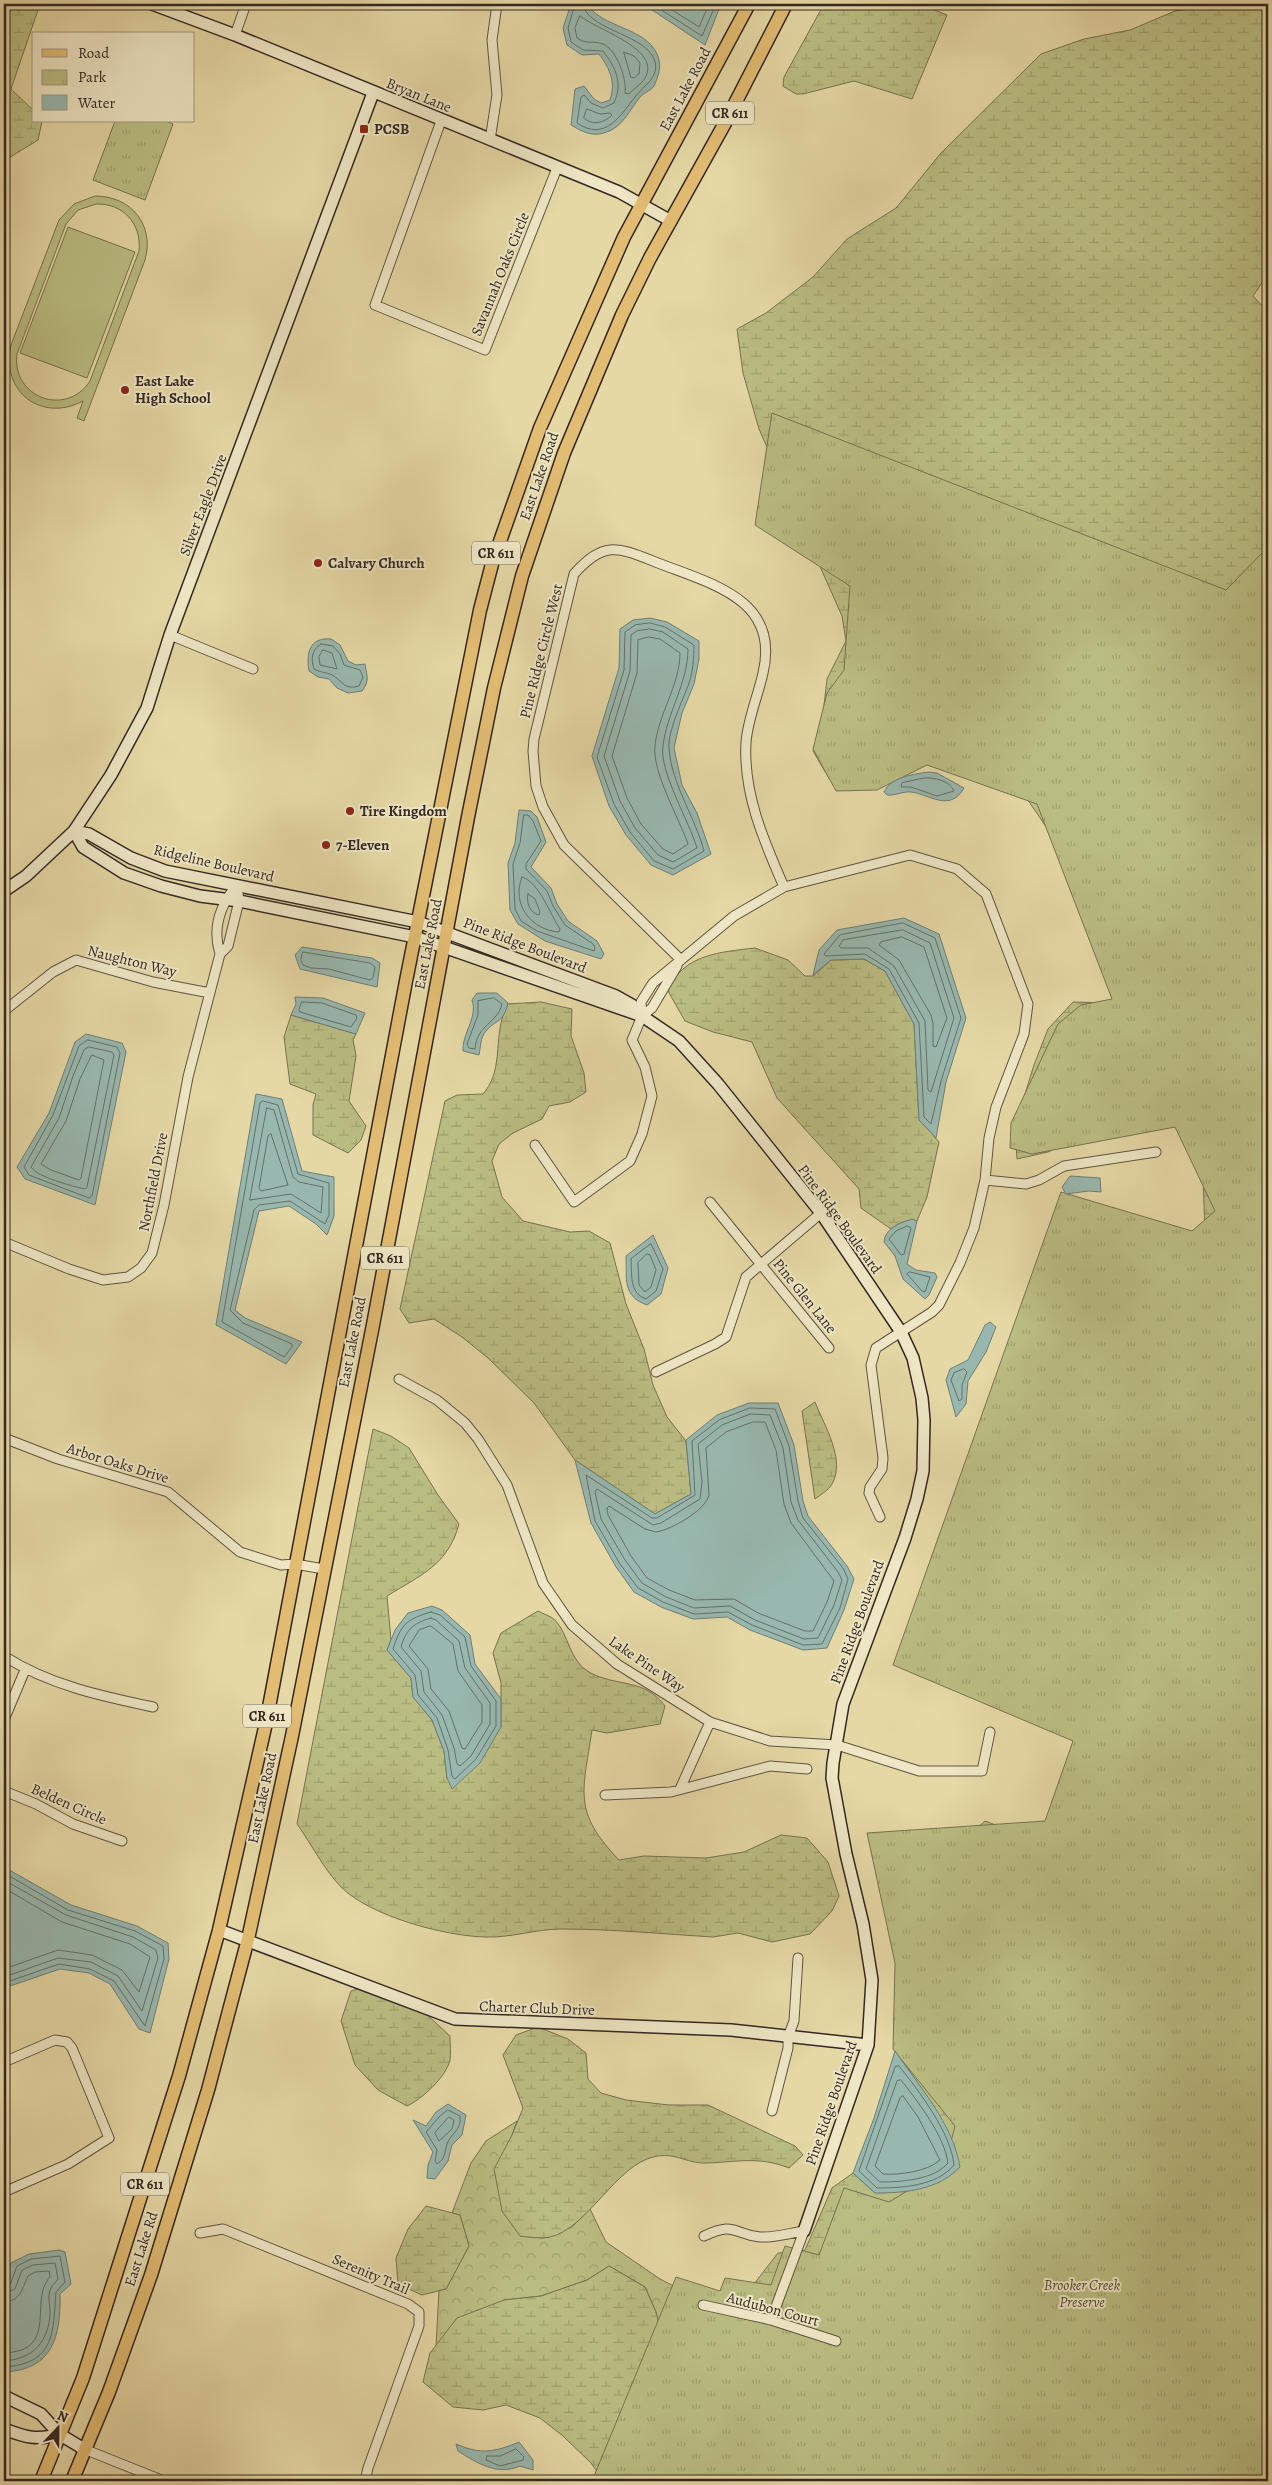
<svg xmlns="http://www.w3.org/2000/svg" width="1272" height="2485" font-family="Alegreya,serif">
  <defs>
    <pattern id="forest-crowns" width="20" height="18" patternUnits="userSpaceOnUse" patternTransform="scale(1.25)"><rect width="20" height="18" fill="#babd82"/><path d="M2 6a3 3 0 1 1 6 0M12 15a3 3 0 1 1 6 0" fill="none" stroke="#a0a270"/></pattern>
    <pattern id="wetland-marsh" width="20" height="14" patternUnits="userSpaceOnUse" patternTransform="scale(1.25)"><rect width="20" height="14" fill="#babd82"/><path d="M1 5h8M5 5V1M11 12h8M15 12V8" fill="none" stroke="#a0a270"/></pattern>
    <pattern id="park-tufts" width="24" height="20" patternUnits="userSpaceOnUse" patternTransform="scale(1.25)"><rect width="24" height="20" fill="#babd82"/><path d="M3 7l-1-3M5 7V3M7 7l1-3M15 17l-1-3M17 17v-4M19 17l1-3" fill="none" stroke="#a0a270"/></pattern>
  </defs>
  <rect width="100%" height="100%" fill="#e5d8a5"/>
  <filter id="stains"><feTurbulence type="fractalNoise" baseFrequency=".004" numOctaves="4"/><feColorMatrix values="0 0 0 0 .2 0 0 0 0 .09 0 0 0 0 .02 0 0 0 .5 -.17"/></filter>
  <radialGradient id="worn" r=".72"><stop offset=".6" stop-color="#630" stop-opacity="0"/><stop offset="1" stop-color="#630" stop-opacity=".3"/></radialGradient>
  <path fill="#babd82" stroke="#777252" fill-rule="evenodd" d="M95,196C131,196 155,225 145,260L84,421L77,418L83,401C42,423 0,392 11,345L59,220L74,204ZM96,204C123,203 142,224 139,251L90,381C66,418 11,397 17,354L66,224L78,210Z
    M68,227L135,252L87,378L20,353Z"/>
  <path fill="url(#forest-crowns)" stroke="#777252" d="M517,2121L512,2135L520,2236L544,2238L572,2227L590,2209L606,2242L660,2279L691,2295L675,2407L656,2312L645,2287L609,2266L587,2280L541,2296L504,2300L436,2346L439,2290L446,2289L469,2246L460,2215L452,2213L471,2163L486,2141Z"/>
  <path fill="url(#wetland-marsh)" stroke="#777252" d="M4,4H40L11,89L34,111V121H42L38,140L4,161Z
    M824,4H920L947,15L912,99L854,81L803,94H796L783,86L784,77Z
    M1227,4H1268V274L1253,296L1268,312V2464L1257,2481L801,2251L805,2250L832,2188L853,2173L875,2193L934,2107L897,2053L911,2021L952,1851L985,1821L1025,1836L1050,1858L1205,1232L1203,1176L1178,1121L1089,1132L1048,1152L1017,1159L1015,1126L1034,1065L1048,1029L1073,1002L1110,1003L1163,1037C1115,947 1070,853 1007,772L908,760L870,787L830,780L813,751L823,714L827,679L846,641L842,616L759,429L743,373L737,329L766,313L813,277L847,239L896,208L941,153L1041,54L1084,39L1130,30L1175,11Z
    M755,948L788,960L805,976H813L831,960L864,959L885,971L914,1024L919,1119L939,1142L927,1197L917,1221C908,1218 899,1223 891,1229L861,1208L859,1189L777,1098L752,1042L713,1032L685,1021L668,991C682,954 721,952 755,948Z
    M541,1002L572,1009L571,1036L584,1073L586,1092L570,1102L549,1106L542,1119L513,1133L499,1144L492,1161L502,1197L523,1221L570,1232L589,1231L610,1243L626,1304L644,1349L653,1385L667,1417L686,1441L691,1494L655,1514L575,1460L534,1403L488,1358L462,1337L434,1319L409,1323L400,1309L445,1101L457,1095L483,1094C502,1072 495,1045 502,1019C503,1014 506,1010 507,1004Z
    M291,1015L356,1034L353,1040L356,1056L349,1101L366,1126L361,1140L348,1153L313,1135V1105L316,1094L290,1084L284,1037Z
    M815,1402C824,1425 846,1460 832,1484C829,1490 820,1495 815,1499L802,1411Z
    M373,1429L391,1436L409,1448L438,1495L459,1524C448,1565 421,1575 387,1596L391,1640L387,1650L411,1678L413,1697L432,1720L444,1751L447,1778L501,1727V1683L493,1653L501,1633L538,1611C543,1614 551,1616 555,1620C568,1633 570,1662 589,1672C618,1688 643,1677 665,1706L660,1724L607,1733L592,1730C583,1792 572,1811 619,1860L644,1856L706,1858L744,1852L781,1835L807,1838L828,1862L839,1896L832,1911L810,1934L772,1942L738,1933L713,1937C663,1934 612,1929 561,1929C536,1929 511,1938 485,1937C444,1936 370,1916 341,1887C323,1868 312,1845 297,1824Z
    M361,1988L424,2012L450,2036C450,2044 451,2053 450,2060C446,2077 422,2099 407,2106L378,2090L355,2065L341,2021L351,1991Z
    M538,2027L568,2039L586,2053L588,2079L601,2093L626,2100L669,2105H708L795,2146L803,2155L789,2168C759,2156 737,2162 707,2163C684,2164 674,2149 647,2159C611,2173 581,2237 543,2238C535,2238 527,2237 520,2236L502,2211L494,2169L512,2135L523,2108L503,2055L516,2035Z
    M426,2206L460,2215L469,2246L446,2289L422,2295L398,2284L396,2258L408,2229Z
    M792,2252L769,2314L740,2302L778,2253Z
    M609,2266L645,2287L656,2312L667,2356L604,2481L591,2463L563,2436L540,2418L506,2405L483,2410L453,2407L423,2382L430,2353L457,2318L504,2300L541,2296L587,2280Z"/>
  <path fill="url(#park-tufts)" stroke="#777252" d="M115,121H166L173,124L145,200L93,180Z
    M772,413L1226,590L1268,547V2481H592L676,2277L720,2291L725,2278L771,2285L785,2246L819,2255L844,2188L889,2202L944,2169L955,2126L893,2049L895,1963L867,1833L1045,1821L1073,1741L893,1665L1061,1192L1192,1231L1215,1211L1175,1127L1032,1154L1010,1148L1011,1123L1058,1024L1081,1005L1112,999L1037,804L927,765L877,790L836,791L813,749L827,693L844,670L850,586L755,525Z"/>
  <path fill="#98b8af" stroke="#707e77" d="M571,4H587C602,28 645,27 657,54C662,65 659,74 655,84C653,90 645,92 641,96C629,110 623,128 604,133C592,137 581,131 571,125L575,89L584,86L594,99L601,103L610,100C616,82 610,69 599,54L582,55L567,45L563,28Z
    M643,4H721L705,45Z
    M650,618L667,622L699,641V659L694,684L682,713L674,748L682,785L697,813L711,854L673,875L651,865L626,835L609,806L592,756L619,668L620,629L633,620Z
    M331,639L340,645L348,661L356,665L365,664C367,677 370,680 362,691L348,693L337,688L329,679L318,677L309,671C306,654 309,637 331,639Z
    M929,772L937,773L964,788C950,813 929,794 911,792C903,791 895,796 887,795L884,792C891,777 914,774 929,772Z
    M519,810L531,811L537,817L546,842L531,867L551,888L557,904L568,921L597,941L604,954L601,959L545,941L518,924L510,910L508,863L515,843Z
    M904,918L939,934L966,1018L946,1082L936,1138L919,1120L914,1024L885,971L864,959L831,960L813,975L819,950L837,930Z
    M302,947L372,958L380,963L377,987L300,969L295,955Z
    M477,993H497L508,1003C503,1024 496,1019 486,1031C480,1038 481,1046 479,1055L463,1051C462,1033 478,1018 472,1000Z
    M295,997L323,998L365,1013L356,1034L291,1015L296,1004Z
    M86,1034L122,1043L126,1052L95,1205L25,1179L17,1167L49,1113L75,1042Z
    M256,1094L282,1099L302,1171L334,1177V1216L327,1235L316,1224L289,1206L259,1211L235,1310L245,1318L302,1342L286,1364L216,1325Z
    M1070,1176L1100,1178L1101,1192L1089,1191L1066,1194L1062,1187Z
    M912,1219L917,1221L907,1264L916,1270L935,1273L937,1277L929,1295L925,1299L903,1279L895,1256L884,1242C885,1228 900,1223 912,1219Z
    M653,1235L668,1268L661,1294L647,1305C622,1296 627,1279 626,1256Z
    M990,1322L996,1327L986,1352L968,1381L966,1404L956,1417L946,1380L950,1369L968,1360L985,1325Z
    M749,1403H778L794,1445L803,1501L808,1516L847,1566L854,1579L844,1610L827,1648L803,1650L750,1630L727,1617L693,1619L661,1607L634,1592L616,1567L591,1523L575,1460L655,1514L691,1494L686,1440L717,1415Z
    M432,1606L442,1610L470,1635L475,1664L501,1699V1727L480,1763L452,1789L447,1778L444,1751L432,1720L413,1697L411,1678L387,1650L395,1630L408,1613Z
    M4,1867L71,1905L137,1926L168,1943L169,1959L150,2033L139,2029L110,1984L89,1973L60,1969L4,1988Z
    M895,2051C919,2086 953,2124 960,2167C938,2190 906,2193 875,2193L853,2173L874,2118Z
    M448,2104L466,2115L462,2135L452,2145L448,2161L435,2179L427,2178L428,2165L433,2152L413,2120L426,2126L436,2112Z
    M59,2250L65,2252L71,2284L60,2294C61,2336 53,2370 4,2372V2289L11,2263L29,2254Z
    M519,2442L533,2460V2470L520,2466C497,2476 477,2463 458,2451L456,2444C481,2455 495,2452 519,2442Z"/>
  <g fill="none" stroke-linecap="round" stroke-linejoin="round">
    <path stroke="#667068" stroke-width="1" d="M575,4L568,28L571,42L583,50L603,51C616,68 623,83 614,103L603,108L591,103L584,95L581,97L577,123C605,142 620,116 635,97C644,85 664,75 652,55C639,34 586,28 583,4
      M652,4L702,36L716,4
      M663,4L699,27L709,4
      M580,16C597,30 662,49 645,78C642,84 633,89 629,94L625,93C627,79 617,50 603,44C593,40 586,45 577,38L575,28Z
      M624,52L634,56L640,63L639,74L634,78L631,77Z
      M587,109L600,114L610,113L612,115C604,123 592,126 584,118Z
      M650,623L665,627L694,645C694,658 693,671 689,683C683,700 667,732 669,749C672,785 695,817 704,851L673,869L654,861L630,832L614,804L597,757L624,670L625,632L635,625Z
      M650,629L663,632L688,649C688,683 667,712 663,746C659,771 689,821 697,848L673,862L658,855L635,828L620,801L604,756L630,671L631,635L637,631Z
      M649,637L660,639L680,653C680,685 658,714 655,746C652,772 679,818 688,844L673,854L663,849L641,824L627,798L612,756L637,673L638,640Z
      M321,644L333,646L340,654L344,665L360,670L363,677L359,686C343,691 342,679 330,674C324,672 319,672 314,669C311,659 311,650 321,644Z
      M323,650L332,653L337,669L320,665L319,657Z
      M924,778C934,777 950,781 954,791L937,796L911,787H901L902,783Z
      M524,815H528L533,821L541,841L526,864V869L547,891L553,906L565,925L593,944L595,948L594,951L537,931L521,921L515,909L513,864L520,843Z
      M522,877C539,882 550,914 560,929L559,932C531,930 511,904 522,877Z
      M528,894L535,899L540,912L539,915C530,913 526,903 528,894Z
      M903,923L935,938L961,1018L941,1081L931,1124L924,1117L919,1023L889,969L865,954L826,956L824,954L840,935Z
      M903,930L930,943L954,1018L931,1092L928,1090L925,1021L894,966L868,948H841L839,946L843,940Z
      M902,937L924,947L947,1018L936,1047L933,1046V1024L931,1015L899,960L879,945L881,942Z
      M303,952L370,963L375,967L373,978L370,980L329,969L311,968L303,965L301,960Z
      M494,998L502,1004C497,1024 477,1024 475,1049L469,1048L467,1044L478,1015V1001Z
      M302,1002L322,1003L356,1015L357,1018L351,1027L300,1012L299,1010Z
      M88,1040L117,1047L120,1053L92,1196L89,1198L29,1175L24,1167L53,1115L79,1046Z
      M89,1047L112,1052L114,1055L87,1187L85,1189C72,1186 37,1177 31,1167L59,1118L73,1076L84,1050Z
      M92,1055L104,1060L81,1178L79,1180L51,1170L41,1164L66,1121L80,1079Z
      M263,1101L278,1105L298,1174L329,1183V1215L325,1224L290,1201L259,1205L254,1210L230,1310L243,1323L292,1344V1347L284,1357L222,1322L260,1103Z
      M267,1108L274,1110L293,1177L299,1182L323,1187L321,1213L291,1194L250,1200Z
      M271,1134L288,1185L261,1191L259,1188L268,1136Z
      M908,1226L911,1228L904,1254L901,1255L889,1239L896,1231Z
      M651,1244L663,1269L656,1291L646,1299C629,1293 632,1274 631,1259Z
      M647,1254L650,1255L656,1270L651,1287L645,1292L639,1285L638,1263Z
      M910,1272L930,1277L925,1292L922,1291L907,1274Z
      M964,1369L967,1372L962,1385V1399L959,1401L951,1380L954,1373Z
      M750,1408L775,1409L789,1446L798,1501L803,1518L843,1568L848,1579L840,1608L822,1644L803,1645L752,1625L728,1612L694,1614L663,1602L638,1588L620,1564L595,1521L586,1475L652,1518H657L695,1495L692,1441L719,1420Z
      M751,1414L770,1415L783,1448L791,1502L798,1520L838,1572L842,1580L834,1605L818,1638L804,1639L755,1620L730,1606L694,1608L666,1597L642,1583L625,1560L601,1519L595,1492L597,1489L653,1525L661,1523L700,1499L702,1482L698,1444L722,1425Z
      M753,1422H765L776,1450L784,1504L791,1523L834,1581L827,1602L813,1631H805L758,1613L734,1599L695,1600L669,1590L647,1578L631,1556L608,1515L607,1508L609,1506L645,1529L656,1532C671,1530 706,1510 709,1495L706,1448L726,1432Z
      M431,1612L440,1615L465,1637L471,1666L496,1701V1726L476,1759L455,1779L452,1776L448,1750L437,1718L418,1695L415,1675L393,1649C401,1624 407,1619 431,1612Z
      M431,1618L436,1620L459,1641L465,1668L490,1703V1724L471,1756L460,1766L457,1764L454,1748L442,1715L424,1692L421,1671L401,1647C406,1629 414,1623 431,1618Z
      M431,1626L453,1644L458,1671L482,1705V1722L465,1749L462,1748L449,1711L431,1689L428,1669L409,1646L419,1630Z
      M4,1873L68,1910L135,1931L163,1946L164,1959L145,2026L114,1981L90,1969L59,1964L4,1983
      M4,1880L66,1915L133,1937L156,1950L158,1958L142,2011L118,1976L91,1962L58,1958L4,1977
      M4,1888L62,1922L130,1944L150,1957L139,1992L122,1970L92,1955L58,1950L4,1969
      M899,2066C919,2091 951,2133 954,2165C937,2186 902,2188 877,2188L859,2171L895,2067Z
      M901,2080C917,2100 945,2137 948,2163C934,2180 900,2182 880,2182L866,2169L897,2081Z
      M903,2096L918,2117L940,2160C927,2172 899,2175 883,2174L875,2166L900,2098Z
      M448,2110L460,2116C462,2130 451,2133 447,2144C444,2153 446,2158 437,2164L435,2161L437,2150L426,2132L440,2116Z
      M449,2117L454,2120L452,2129L439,2141L435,2133Z
      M4,2288L10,2285L17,2266L31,2259L60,2256L65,2282L56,2292C53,2333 55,2364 4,2367
      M4,2294L15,2289L22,2270L33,2265L55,2263L58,2279C56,2282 52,2285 51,2288C47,2295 50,2305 50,2312C49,2342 33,2359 4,2361
      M4,2302C21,2301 22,2289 28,2276L35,2272L49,2271L50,2277C28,2301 60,2351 4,2353
      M516,2449L524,2457L523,2460L500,2466L486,2460L487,2456H500Z"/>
    <g stroke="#605443" stroke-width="11">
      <path id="street" d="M235,35L246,4
        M441,121L375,305L485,350L557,168
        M490,140L497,95L492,40L497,4
        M170,635L253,669
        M220,954L228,946L239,901L237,885
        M681,960L564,845L543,807L536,786L533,751L534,739L574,574C603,542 616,546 653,561C707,583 781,597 763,673C758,696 748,718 746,742C743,794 764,841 784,887
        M4,1011L53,972L76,960L153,982L210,993
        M642,1016L652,1008L677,966
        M535,1145L574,1202L630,1161L642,1134L652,1096L645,1067L632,1040L642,1016L641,1002L653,983L734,916L784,887L910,855L957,869L986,894L1028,1004L1024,1034L996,1107L989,1138L985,1180L974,1228L960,1263L939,1305L932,1312L876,1348L871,1365L883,1458L882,1469L870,1487L869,1493L880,1517
        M985,1180L1026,1184L1039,1180L1064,1166L1156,1152
        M710,1202L829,1348
        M4,1242L69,1269L103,1280L128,1277L141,1268L152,1253L164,1205L188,1077L220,954C212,928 220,905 237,885
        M656,1372L715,1344L726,1337L746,1277L821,1213
        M399,1379L437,1400L465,1423L478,1439L507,1485L543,1583L572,1625L617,1664L710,1722L770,1741L837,1745L919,1771H982L990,1732
        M4,1438L58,1459L168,1492L240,1552L281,1565L295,1564L324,1569
        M4,1656C49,1685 101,1696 153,1707
        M4,1720L25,1670
        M680,1789L710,1722
        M4,1791L36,1804L73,1824L122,1841
        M605,1795L671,1792L770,1766L807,1769
        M4,2062L55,2040L67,2042L72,2048L109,2138L68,2164L4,2192
        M772,2111L788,2048V2037L794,2021L798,1958
        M200,2233L223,2229L408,2304L419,2312V2326L368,2468L365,2481
        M704,2236C736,2221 732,2234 760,2237C774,2238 790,2233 804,2231L771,2320
        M703,2305L771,2320L836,2341
        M84,2449L164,2481"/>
    </g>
    <g stroke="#342822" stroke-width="14">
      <path id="secondary" d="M152,4L235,35L619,192L671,221
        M74,831L83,847L124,873L161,886L200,896L239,901L415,937L642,1016L679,1041L718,1084L821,1213L901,1332L913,1358L922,1398L924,1420L923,1471L917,1499L905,1538L843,1704L833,1763L832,1778L846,1854L863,1924L872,1980L868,2045L804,2231
        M74,831L89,834L131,858L165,871L418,922L616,996L632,1005L639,1013
        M4,891L26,876L74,831L111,775L147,708L170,635L373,93
        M219,1930L455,2019L731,2030L868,2045
        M4,2396L41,2414L59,2434L84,2449
        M4,2429C25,2437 37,2441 59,2434"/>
    </g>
    <g stroke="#342822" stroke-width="15">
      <path id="primary" d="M41,2481L83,2378L179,2076L219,1930L266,1723L406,981L480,610L492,564L540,428L624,237L749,4
        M72,2481L109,2392L151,2275L208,2090L248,1939L292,1736L373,1325L468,817L494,688L522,576L564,453L622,315L650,258L725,123L786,4"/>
    </g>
    <use href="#street" stroke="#eee6c4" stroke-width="9"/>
    <use href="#secondary" stroke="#eee6c4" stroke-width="11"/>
    <use href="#primary" stroke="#e2bc72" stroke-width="12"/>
  </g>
  <g fill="#8f2418" stroke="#eee6c4" stroke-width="2">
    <rect x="359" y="124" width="10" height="10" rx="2.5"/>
    <circle cx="125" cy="390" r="5"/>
    <circle cx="318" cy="563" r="5"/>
    <circle cx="350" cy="811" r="5"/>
    <circle cx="326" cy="845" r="5"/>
  </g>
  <g text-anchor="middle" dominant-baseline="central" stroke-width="4" stroke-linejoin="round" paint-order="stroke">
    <g fill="#eee6c4" stroke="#6c6153" stroke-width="1">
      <rect x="706" y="101.5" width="48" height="23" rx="4"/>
      <rect x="472" y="541.5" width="48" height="23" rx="4"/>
      <rect x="361" y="1246.5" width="48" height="23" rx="4"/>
      <rect x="243" y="1704.5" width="48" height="23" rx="4"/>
      <rect x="121" y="2172.5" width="48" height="23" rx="4"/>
    </g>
    <g font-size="14" font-weight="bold" fill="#342822">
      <text x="730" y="113">CR 611</text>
      <text x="496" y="553">CR 611</text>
      <text x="385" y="1258">CR 611</text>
      <text x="267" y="1716">CR 611</text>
      <text x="145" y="2184">CR 611</text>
    </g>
    <g font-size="15" fill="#342822" stroke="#eee6c4">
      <text transform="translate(685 89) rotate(-62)">East Lake Road</text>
      <text transform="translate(419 95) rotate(22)">Bryan Lane</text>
      <text transform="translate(500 274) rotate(-68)">Savannah Oaks Circle</text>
      <text transform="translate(539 476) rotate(-71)">East Lake Road</text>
      <text transform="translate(203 505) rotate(-69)">Silver Eagle Drive</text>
      <text transform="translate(541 651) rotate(-76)">Pine Ridge Circle West</text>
      <text transform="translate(214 863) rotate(13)">Ridgeline Boulevard</text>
      <text transform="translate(428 944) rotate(-79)">East Lake Road</text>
      <text transform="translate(525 945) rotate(21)">Pine Ridge Boulevard</text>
      <text transform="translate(132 961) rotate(14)">Naughton Way</text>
      <text transform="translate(153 1182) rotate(-79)">Northfield Drive</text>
      <text transform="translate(840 1219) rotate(54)">Pine Ridge Boulevard</text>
      <text transform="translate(805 1296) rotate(51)">Pine Glen Lane</text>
      <text transform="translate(352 1342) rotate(-79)">East Lake Road</text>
      <text transform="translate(118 1463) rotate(17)">Arbor Oaks Drive</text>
      <text transform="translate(857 1622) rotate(-70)">Pine Ridge Boulevard</text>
      <text transform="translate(647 1664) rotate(34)">Lake Pine Way</text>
      <text transform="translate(262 1798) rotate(-78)">East Lake Road</text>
      <text transform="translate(69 1804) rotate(24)">Belden Circle</text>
      <text transform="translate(537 2008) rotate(2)">Charter Club Drive</text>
      <text transform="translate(831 2103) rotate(-71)">Pine Ridge Boulevard</text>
      <text transform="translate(141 2249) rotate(-72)">East Lake Rd</text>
      <text transform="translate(371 2274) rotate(23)">Serenity Trail</text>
      <text transform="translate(773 2309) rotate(15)">Audubon Court</text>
    </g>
    <g font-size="15" font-weight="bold" fill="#342822" stroke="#eee6c4" text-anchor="start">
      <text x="374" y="129">PCSB</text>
      <text x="135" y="381">East Lake<tspan x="135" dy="17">High School</tspan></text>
      <text x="328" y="563">Calvary Church</text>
      <text x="360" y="811">Tire Kingdom</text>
      <text x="336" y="845">7-Eleven</text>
    </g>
    <g font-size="15" font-style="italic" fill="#564d3a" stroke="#eee6c4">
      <text x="1082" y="2285">Brooker Creek<tspan x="1082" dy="17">Preserve</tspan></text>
    </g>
  </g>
  <rect width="1272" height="2485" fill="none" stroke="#e5d8a5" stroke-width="20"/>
  <rect x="5" y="5" width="1262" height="2475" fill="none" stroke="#342822" stroke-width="2.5"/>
  <rect x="10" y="10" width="1252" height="2465" fill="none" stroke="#342822"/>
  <rect x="32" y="32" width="162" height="90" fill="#eee6c4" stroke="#a49a83"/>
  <rect x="42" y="49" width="25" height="8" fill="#e2bc72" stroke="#a49a83"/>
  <text x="78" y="58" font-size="15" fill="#342822">Road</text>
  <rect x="42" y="70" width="25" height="15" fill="url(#park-tufts)" stroke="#a49a83"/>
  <text x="78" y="82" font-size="15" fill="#342822">Park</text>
  <rect x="42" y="95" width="25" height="15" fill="#98b8af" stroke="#a49a83"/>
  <text x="78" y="108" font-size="15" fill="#342822">Water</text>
  <g transform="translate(58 2428) rotate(22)" stroke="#eee6c4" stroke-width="4" paint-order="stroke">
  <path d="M0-4L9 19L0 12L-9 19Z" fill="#342822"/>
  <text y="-8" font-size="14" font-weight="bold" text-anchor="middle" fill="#342822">N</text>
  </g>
  <rect width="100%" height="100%" filter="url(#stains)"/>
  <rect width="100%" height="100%" fill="url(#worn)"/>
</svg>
